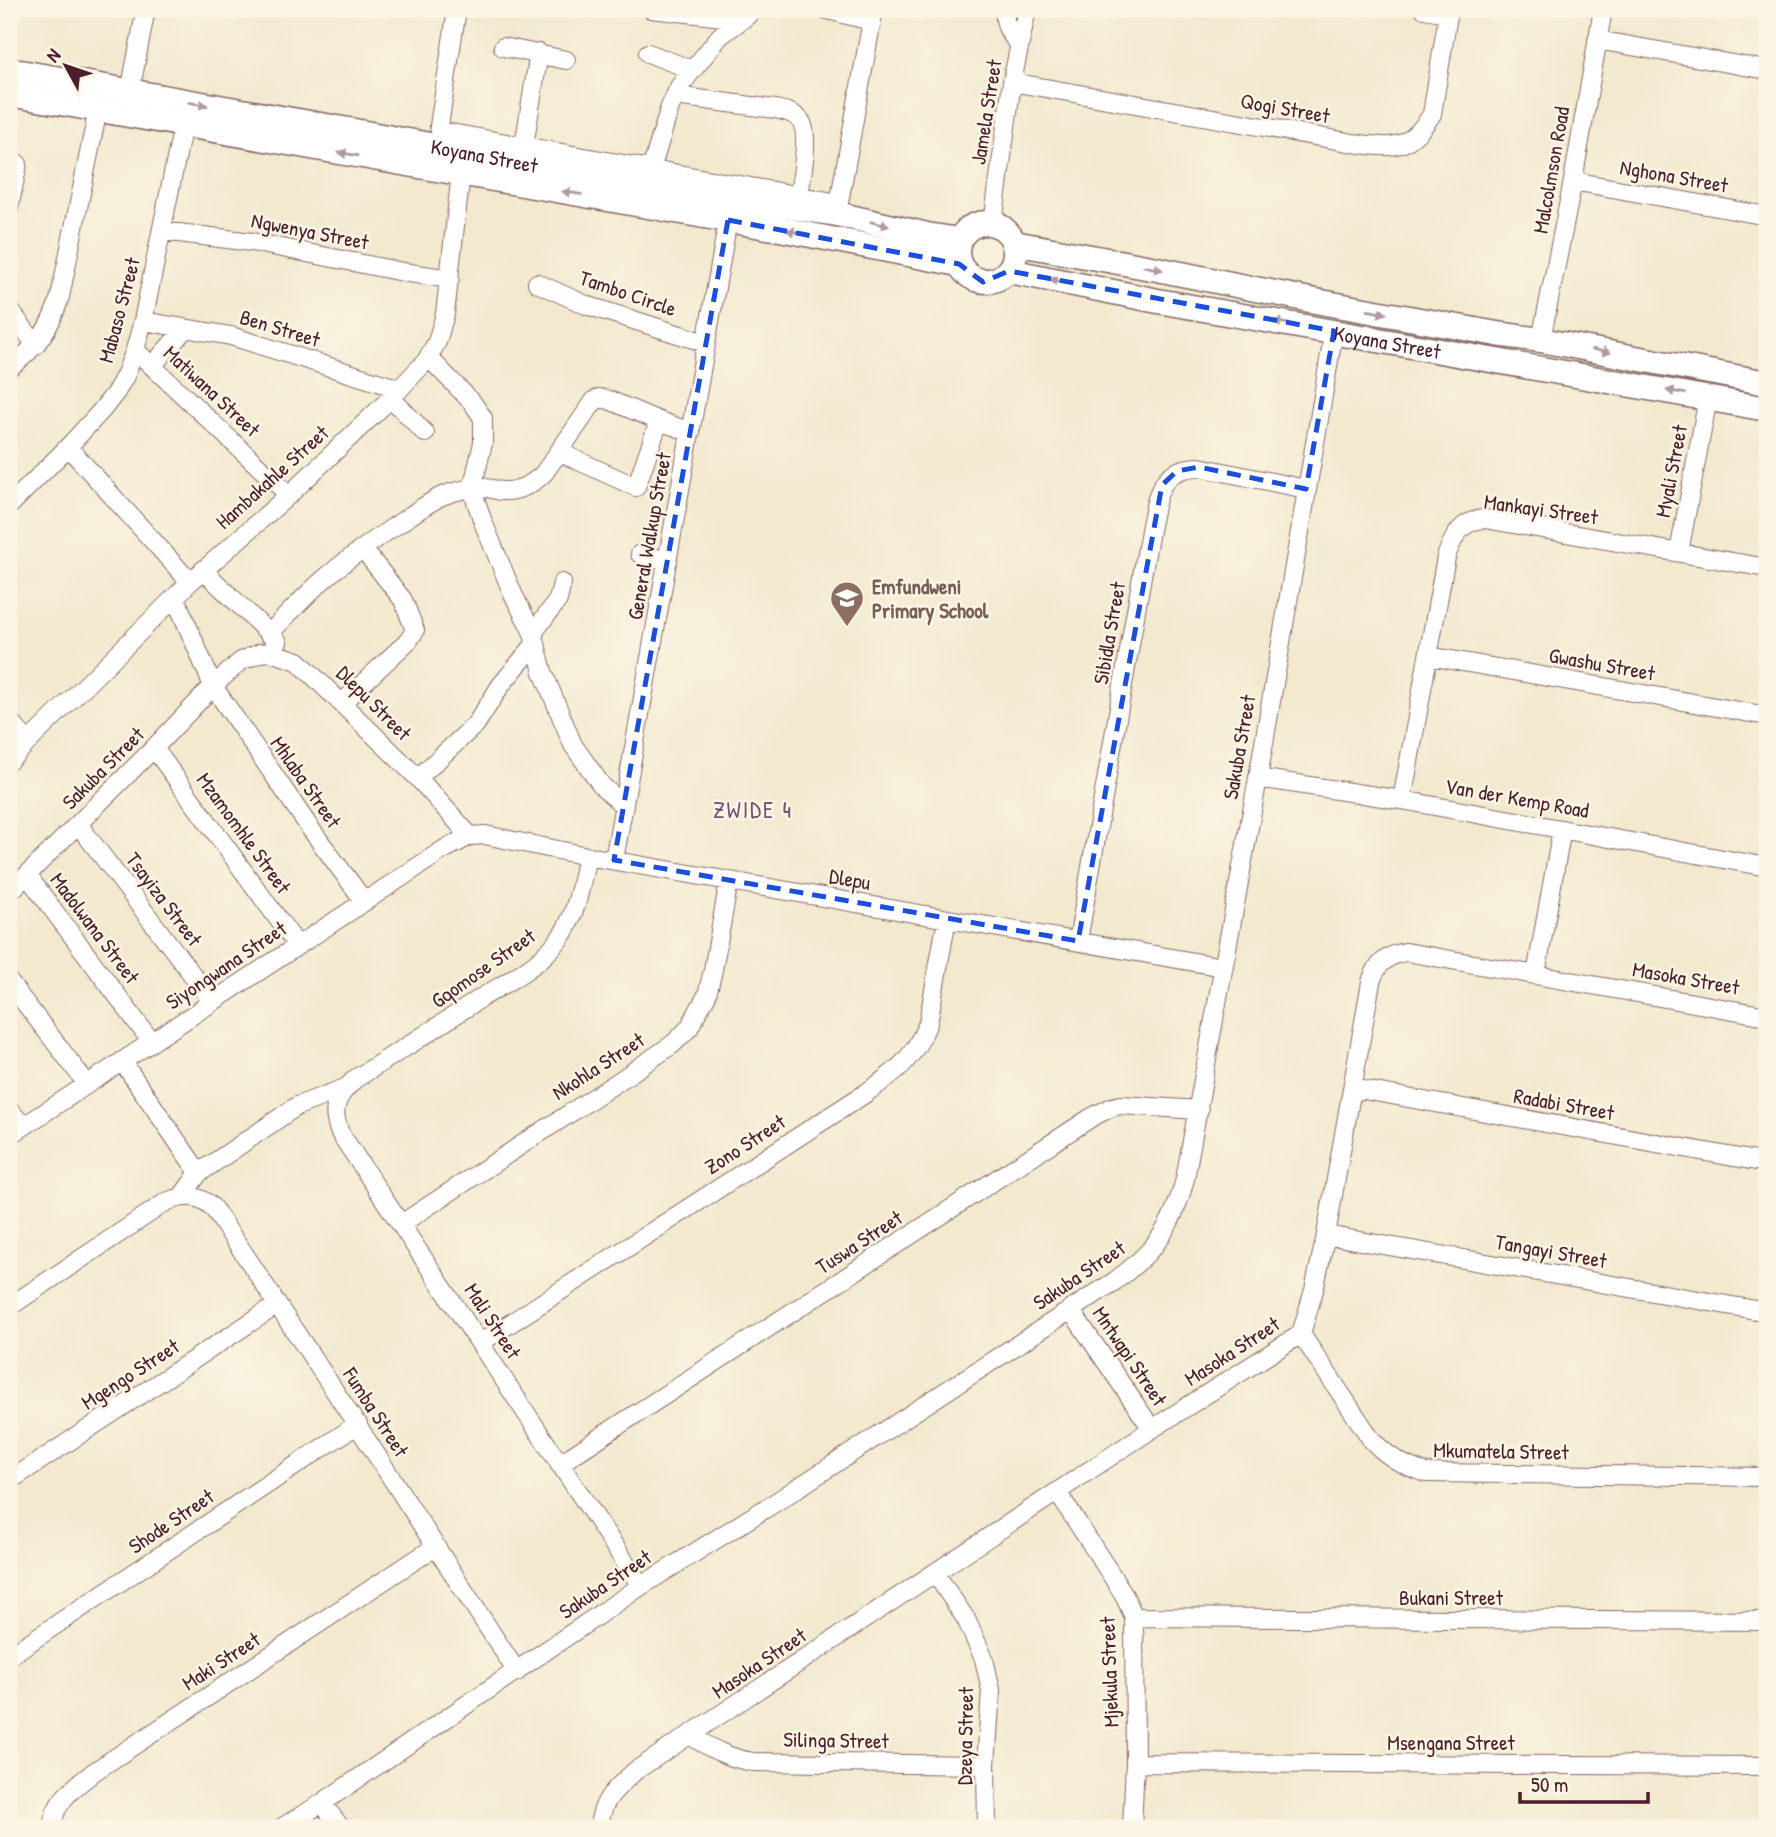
<svg xmlns="http://www.w3.org/2000/svg" width="1776" height="1837" font-family="'Patrick Hand',sans-serif">
  <rect width="100%" height="100%" fill="#fcf5e5"/>
  <filter id="ink" filterUnits="userSpaceOnUse"><feTurbulence type="fractalNoise" baseFrequency=".0143" numOctaves="2"/><feDisplacementMap in="SourceGraphic" scale="14" xChannelSelector="R" yChannelSelector="G"/><feConvolveMatrix kernelMatrix="1 2 1 2 8 2 1 2 1" color-interpolation-filters="sRGB"/></filter>
  <filter id="wash" filterUnits="userSpaceOnUse"><feTurbulence type="fractalNoise" baseFrequency=".00686" numOctaves="4" result="noise"/><feDisplacementMap in="SourceGraphic" scale="28" xChannelSelector="R" yChannelSelector="G"/><feGaussianBlur stdDeviation="1.57" result="paint"/><feColorMatrix in="noise" values="0 0 0 0 0 0 0 0 0 0 0 0 0 0 0 0 0 1.4 0 .05"/><feComposite in="paint" operator="in"/></filter>
  <g filter="url(#wash)">
    <rect width="100%" height="100%" fill="#f2e9ce"/>
  </g>
  <g filter="url(#ink)">
    <g fill="none" stroke-linecap="round" stroke-linejoin="round">
      <g stroke="#856664" stroke-width="20">
        <path id="minor" d="M457,9L439,126L440,131L828,201
          M651,9L742,19
          M824,9L871,21
          M1004,9C1005,26 1008,32 1019,44
          M1424,9L1449,13
          M1597,40L1767,70
          M503,47L566,60
          M648,53L692,70
          M1012,82L1353,143C1393,148 1408,152 1432,114L1449,9
          M130,92L146,9
          M675,96L775,109C784,111 793,112 800,120C811,132 801,179 799,196
          M524,146L539,53
          M651,170L670,107L679,87L720,36L748,15L751,9
          M1573,181L1767,216
          M9,208L18,164
          M837,214L874,9
          M993,223L1012,82L1027,9
          M162,231L252,242L403,272L450,279
          M537,283L586,305L706,343
          M9,309L36,345
          M143,321L231,336L400,389
          M1541,340L1573,181L1603,9
          M135,350L289,495
          M429,358L472,402L483,418V443L472,489L483,522L513,594L533,633L543,672L573,745L602,786L624,806
          M152,366L185,329
          M9,368C37,347 50,330 60,297L98,109
          M391,398L425,433
          M68,447L190,582
          M559,452L636,487L659,421
          M9,506L68,447L102,410L116,392L125,376L135,350L143,321L183,125
          M1679,552L1708,398
          M640,554L668,561
          M203,570L278,642
          M175,597L213,686L310,828L364,901
          M533,633L558,600L562,583
          M269,634C287,615 304,597 323,580C347,559 374,540 401,522C414,513 428,503 442,496C454,491 472,487 485,488C490,488 495,490 501,491C518,492 532,485 544,473L595,400L599,398L609,400L659,421L691,432
          M1429,656L1767,716
          M342,703L409,640L415,630L403,600L363,549
          M9,720L28,742
          M154,748L297,945
          M9,761L190,582L289,495L391,398L426,361L437,342L445,314L461,173
          M418,778L476,724L501,685L536,643
          M1258,778L1402,800L1767,867
          M1402,800L1446,557C1453,537 1461,520 1485,519L1767,568
          M78,824L213,1002
          M587,856C581,882 578,909 564,932C546,962 510,980 481,998C439,1026 397,1053 355,1079C336,1097 330,1108 340,1133L641,1586
          M614,860L728,220
          M27,875L151,1041
          M9,893L154,748L213,686L241,661L260,653L270,652L298,661L418,778L470,836
          M1078,941L1151,525C1158,493 1160,468 1199,467L1306,489
          M1536,974L1562,829
          M9,982L87,1084
          M122,1061L199,1173
          M1353,1088L1767,1163
          M9,1109L23,1126
          M9,1136L443,850L470,836L485,835L587,856L1223,967
          M182,1196L199,1173L297,1106L345,1088
          M401,1224L622,1079L673,1044L689,1028L707,995L713,970L729,881
          M1326,1235L1767,1312
          M9,1307L166,1202C182,1196 197,1193 211,1206C218,1213 223,1224 229,1232C250,1261 268,1291 288,1321C366,1436 440,1555 517,1672
          M1070,1309L1152,1429
          M1301,1334L1371,1439C1387,1457 1404,1466 1426,1473L1767,1477
          M480,1343L866,1093C897,1071 913,1060 928,1023L947,919
          M559,1464L1092,1117L1112,1107L1121,1105L1199,1110
          M9,1481L277,1305
          M1058,1493L1123,1593L1134,1617L1135,1763L1132,1828
          M935,1573L966,1619L984,1659L991,1690L986,1765L987,1828
          M1134,1617L1767,1621
          M9,1656L358,1424
          M691,1736C712,1749 728,1758 753,1762L986,1765
          M1135,1763L1767,1766
          M322,1803L341,1828
          M52,1828C54,1800 75,1787 95,1771L435,1547
          M281,1828L322,1803L641,1586L776,1502L1115,1281C1155,1251 1172,1229 1185,1179L1258,778L1334,331
          M599,1828C601,1800 615,1789 635,1771L1152,1429L1301,1334L1314,1290L1326,1235L1371,982C1376,965 1388,954 1406,952L1767,1016"/>
      </g>
      <g stroke="#856664" stroke-width="27">
        <g id="secondary">
          <path id="s1" d="M9,70L349,130L633,183L837,214L927,235L959,240"/>
          <path d="M9,94L785,230L959,264"/>
          <circle cx="986" cy="252" r="29"/>
          <path d="M1014,243L1157,269L1310,300L1497,334L1541,340L1767,383"/>
          <path id="s2" d="M1009,271L1158,301L1767,409"/>
        </g>
      </g>
      <use href="#minor" stroke="#fff" stroke-width="18"/>
      <use href="#secondary" stroke="#fff" stroke-width="24"/>
    </g>
    <defs><path id="oneway-solid" d="M-6-.8H1V-3.2L6.5 0L1 3.2V.8H-6Z" transform="scale(1.75)"/></defs>
    <g fill="#ae9aa0">
      <use href="#oneway-solid" transform="translate(198 104) rotate(10)"/>
      <use href="#oneway-solid" transform="translate(348 154) rotate(-170)"/>
      <use href="#oneway-solid" transform="translate(572 193) rotate(-171)"/>
      <use href="#oneway-solid" transform="translate(880 224) rotate(13)"/>
      <use href="#oneway-solid" transform="translate(796 232) rotate(-168)"/>
      <use href="#oneway-solid" transform="translate(1153 268) rotate(11)"/>
      <use href="#oneway-solid" transform="translate(1059 281) rotate(-168)"/>
      <use href="#oneway-solid" transform="translate(1377 312) rotate(10)"/>
      <use href="#oneway-solid" transform="translate(1283 323) rotate(-170)"/>
      <use href="#oneway-solid" transform="translate(1601 351) rotate(11)"/>
      <use href="#oneway-solid" transform="translate(1676 392) rotate(-170)"/>
    </g>
  </g>
  <path fill="none" stroke="#1d4ed8" stroke-width="5" stroke-dasharray="14 9" stroke-linejoin="round" d="M728,220L959,264L983,282L1009,271L1334,331L1306,489L1199,467L1177,471L1162,485L1078,941L614,860Z"/>
  <defs>
    <g id="school-pin" transform="scale(1.75)"><path d="M0 17L-7.5 6A9.5 9.5 0 1 1 7.5 6Z" fill="#8d6e63" stroke="#fcf5e5"/><path d="M0-5L7-2L0 1L-7-2ZM-4 1L0 2.5L4 1V4Q0 6-4 4Z" fill="#fff"/></g>
  </defs>
  <g fill-rule="evenodd">
    <use href="#school-pin" x="847" y="598"/>
  </g>
  <g text-anchor="middle" dominant-baseline="central" stroke-width="5" stroke-linejoin="round" paint-order="stroke">
    <g font-size="21" fill="#4a1f2b" stroke="#fcf5e5">
      <text transform="translate(1285 108) rotate(10)">Qogi Street</text>
      <text transform="translate(986 112) rotate(-81)">Jamela Street</text>
      <text stroke="none"><textPath href="#s1" startOffset="483">Koyana Street</textPath></text>
      <text transform="translate(1551 170) rotate(-80)">Malcolmson Road</text>
      <text transform="translate(1674 176) rotate(10)">Nghona Street</text>
      <text transform="translate(310 231) rotate(11)">Ngwenya Street</text>
      <text transform="translate(628 293) rotate(19)">Tambo Circle</text>
      <text transform="translate(119 310) rotate(-75)">Mabaso Street</text>
      <text transform="translate(280 328) rotate(17)">Ben Street</text>
      <text stroke="none"><textPath href="#s2" startOffset="385">Koyana Street</textPath></text>
      <text transform="translate(212 391) rotate(43)">Matiwana Street</text>
      <text transform="translate(1671 471) rotate(-79)">Myali Street</text>
      <text transform="translate(272 477) rotate(-42)">Hambakahle Street</text>
      <text transform="translate(1541 509) rotate(8)">Mankayi Street</text>
      <text transform="translate(649 536) rotate(-80)">General Walkup Street</text>
      <text transform="translate(1109 633) rotate(-80)">Sibidla Street</text>
      <text transform="translate(1602 664) rotate(10)">Gwashu Street</text>
      <text transform="translate(374 703) rotate(45)">Dlepu Street</text>
      <text transform="translate(1239 747) rotate(-80)">Sakuba Street</text>
      <text transform="translate(103 768) rotate(-45)">Sakuba Street</text>
      <text transform="translate(306 782) rotate(55)">Mhlaba Street</text>
      <text transform="translate(1517 798) rotate(10)">Van der Kemp Road</text>
      <text transform="translate(244 833) rotate(54)">Mzamomhle Street</text>
      <text transform="translate(850 879) rotate(10)">Dlepu</text>
      <text transform="translate(164 899) rotate(53)">Tsayiza Street</text>
      <text transform="translate(95 928) rotate(53)">Madolwana Street</text>
      <text transform="translate(226 965) rotate(-34)">Siyongwana Street</text>
      <text transform="translate(483 968) rotate(-35)">Gqomose Street</text>
      <text transform="translate(1686 978) rotate(10)">Masoka Street</text>
      <text transform="translate(598 1066) rotate(-33)">Nkohla Street</text>
      <text transform="translate(1564 1104) rotate(10)">Radabi Street</text>
      <text transform="translate(745 1144) rotate(-33)">Zono Street</text>
      <text transform="translate(859 1242) rotate(-33)">Tuswa Street</text>
      <text transform="translate(1551 1251) rotate(10)">Tangayi Street</text>
      <text transform="translate(1079 1275) rotate(-34)">Sakuba Street</text>
      <text transform="translate(493 1321) rotate(57)">Mali Street</text>
      <text transform="translate(1232 1351) rotate(-33)">Masoka Street</text>
      <text transform="translate(1130 1356) rotate(56)">Mntwapi Street</text>
      <text transform="translate(130 1374) rotate(-33)">Mgengo Street</text>
      <text transform="translate(376 1412) rotate(57)">Fumba Street</text>
      <text transform="translate(1501 1451) rotate(1)">Mkumatela Street</text>
      <text transform="translate(171 1521) rotate(-34)">Shode Street</text>
      <text transform="translate(605 1584) rotate(-34)">Sakuba Street</text>
      <text x="1451" y="1597">Bukani Street</text>
      <text transform="translate(221 1661) rotate(-33)">Maki Street</text>
      <text transform="translate(759 1663) rotate(-34)">Masoka Street</text>
      <text transform="translate(1109 1672) rotate(-92)">Mjekula Street</text>
      <text transform="translate(965 1736) rotate(-89)">Dzeya Street</text>
      <text transform="translate(836 1740) rotate(1)">Silinga Street</text>
      <text x="1451" y="1742">Msengana Street</text>
    </g>
    <g font-size="21" font-weight="bold" fill="#785e54" stroke="#fcf5e5" text-anchor="start">
      <text x="872" y="586">Emfundweni<tspan x="872" dy="24">Primary School</tspan></text>
    </g>
    <g font-size="23" letter-spacing="2" fill="#735370" stroke="#fcf5e5">
      <text x="753" y="809">ZWIDE 4</text>
    </g>
  </g>
  <rect width="1776" height="1837" fill="none" stroke="#fcf5e5" stroke-width="35"/>
  <g transform="translate(66 66) rotate(310)" stroke="#fcf5e5" stroke-width="5" paint-order="stroke">
  <path d="M0-5L12 26L0 18L-12 26Z" fill="#4a1f2b"/>
  <text y="-10" font-size="19" font-weight="bold" text-anchor="middle" fill="#4a1f2b">N</text>
  </g>
  <path d="M1520 1792v10h128v-10" fill="none" stroke="#4a1f2b" stroke-width="3.5"/>
  <text x="1531" y="1792" font-size="21" fill="#4a1f2b" stroke="#fcf5e5" stroke-width="5" paint-order="stroke">50 m</text>
</svg>
